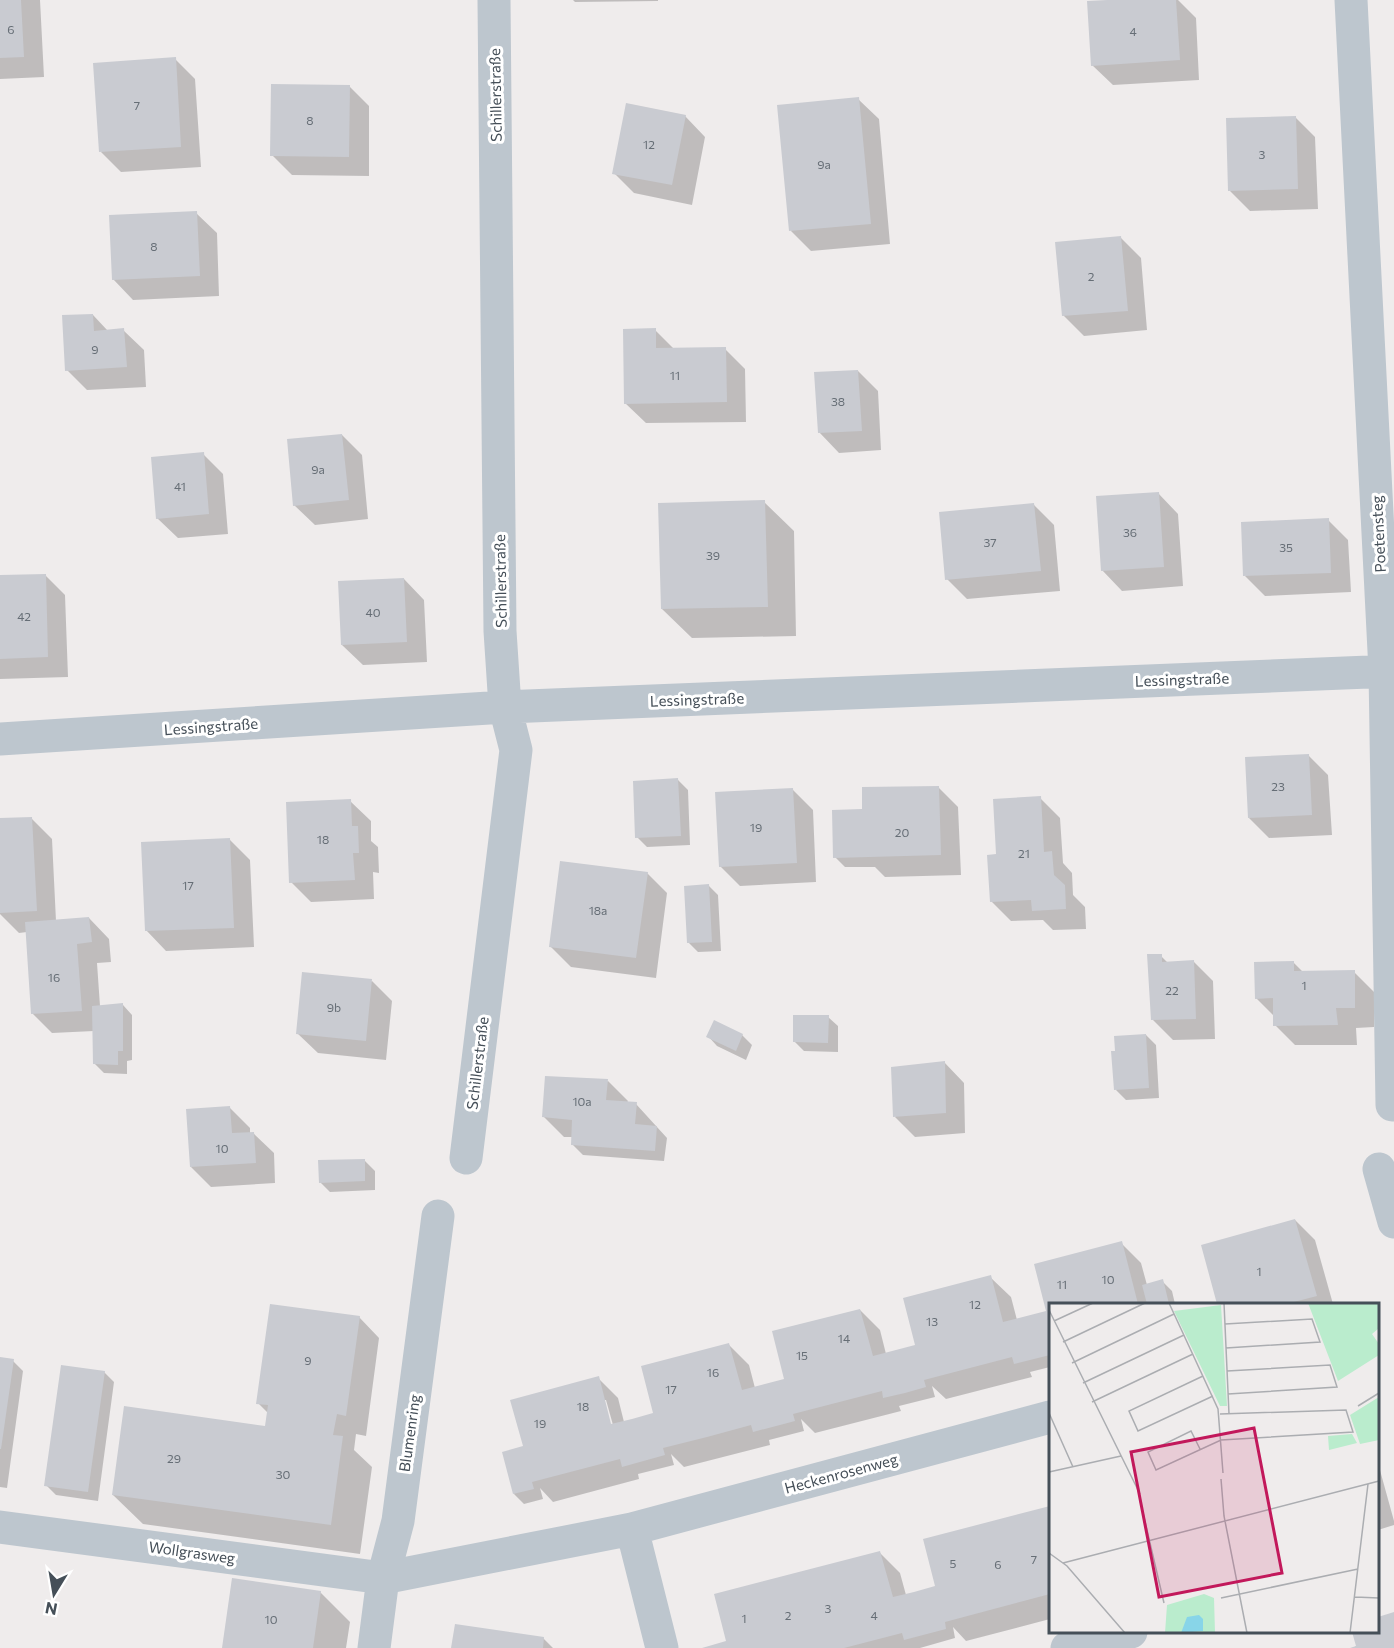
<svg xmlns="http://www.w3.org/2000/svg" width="1394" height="1648" font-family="Commissioner,sans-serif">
  <rect width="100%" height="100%" fill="#efecec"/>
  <path fill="#0003" fill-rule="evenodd" d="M0,0H40L44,77L0,79Z
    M573,0H658V1L575,2Z
    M1133,0H1178L1196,18L1199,80L1113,85L1092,65Z
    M175,59L195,79L201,167L121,172L101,152Z
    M349,86L369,106V176L292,175L272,155Z
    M858,99L879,119L890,244L811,251L791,231Z
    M685,116L705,137L692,205L634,193L614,173Z
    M1295,117L1315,137L1318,209L1250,211L1230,191Z
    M196,213L217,233L219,296L133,300L113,279Z
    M1121,238L1141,258L1147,330L1084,336L1063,315Z
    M93,315L108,331L123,330L144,350L146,387L87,390L67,370Z
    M655,330L674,349H725L745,369L746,422L646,423L625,403Z
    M858,371L878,391L881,450L839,453L819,432Z
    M342,435L362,455L368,519L315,525L294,505Z
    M203,454L223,474L228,534L178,538L157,518Z
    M1158,493L1178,514L1183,586L1122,591L1102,570Z
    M764,502L794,531L796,636L692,638L662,609Z
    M1034,505L1054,525L1060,591L967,599L947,579Z
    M1328,520L1348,540L1351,592L1265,596L1245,576Z
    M45,575L65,595L68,677L0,679V577Z
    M404,579L424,600L427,662L363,665L342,645Z
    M1308,755L1328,775L1332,835L1269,838L1249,818Z
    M678,780L688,790L690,845L647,847L637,837Z
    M938,787L958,807L961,875L885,877L875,867H845L835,857L862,810Z
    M793,790L813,810L816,882L740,886L720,866Z
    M1040,798L1060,818L1063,863L1072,873L1073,895L1085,907L1086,929L1053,930L1043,920L1011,921L991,901L998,855Z
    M350,801L371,821V841L378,847L379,873L373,872L374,899L311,902L291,882Z
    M32,819L52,839L56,921L89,918L109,939L111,962L97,963L100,1006L123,1005L132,1015V1060L127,1061V1074L104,1073L94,1063V1031L52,1033L32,1013L27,932L19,933L0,914V820Z
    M230,840L250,860L254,947L166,951L146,930Z
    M647,873L667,893L656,978L571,967L551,947Z
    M708,885L718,895L721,951L698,952L688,942Z
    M1161,956L1168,963L1193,961L1213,981L1215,1039L1173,1040L1153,1020Z
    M1293,962L1303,972H1354L1374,992V1027L1356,1028L1357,1045H1295L1275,1025V1017L1256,998Z
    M372,981L392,1001L386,1060L318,1053L297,1033Z
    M828,1017L838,1026V1052L804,1051L794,1041Z
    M714,1022L742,1035L752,1045L746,1060L717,1046L708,1036Z
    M1146,1035L1156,1045L1159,1098L1126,1100L1116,1090Z
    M944,1062L964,1083L965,1133L915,1137L895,1117Z
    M608,1081L628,1101L627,1103L636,1104L667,1138L664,1161L583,1155L573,1145V1137H564L544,1117Z
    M230,1108L250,1128V1134L253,1133L274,1153L275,1183L211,1187L191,1167Z
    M365,1161L375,1171V1190L330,1192L320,1182Z
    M1295,1220L1315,1240L1333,1304H1219L1202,1246Z
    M1121,1243L1141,1263L1147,1285L1162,1281L1172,1291L1175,1304H1050V1367L1030,1372L1032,1377L946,1399L932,1386L935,1397L899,1406L901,1411L815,1433L801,1419L804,1431L769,1440L770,1445L684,1467L671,1454L674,1465L638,1474L639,1479L553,1502L540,1488L543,1499L524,1504L514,1494L524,1448L598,1378L618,1398L624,1422L653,1415L729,1345L749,1365L755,1388L786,1380L860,1310L880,1330L886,1354L914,1347L990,1277L1011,1297L1017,1320L1048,1312L1035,1265ZM603,1400H606L613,1425H610Z
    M359,1317L379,1338L366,1436L356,1434L354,1450L372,1467L360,1554L143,1524L113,1495L270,1428L269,1414L258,1403Z
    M0,1359L13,1361L23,1371L7,1488L0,1487Z
    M104,1372L114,1382L98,1501L56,1495L46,1485Z
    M1378,1463L1394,1521V1525L1378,1530Z
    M1050,1508V1619L966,1641L953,1627L955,1638L920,1648H707L728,1643L880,1553L900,1573L906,1595L939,1592L925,1540Z
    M320,1592L350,1622L346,1648H223Z
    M1394,1614V1648H1354L1357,1645L1353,1632H1378V1618Z
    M543,1638L553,1648H453Z"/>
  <path fill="#c9cbd1" d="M0,0H21L24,57L0,58Z
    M1107,0H1176L1180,60L1091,66L1087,1Z
    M176,57L181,147L99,152L93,63Z
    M271,84L350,85L349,157L270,156Z
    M859,97L871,224L789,231L777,105Z
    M626,103L686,115L672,185L612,174Z
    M1296,116L1298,189L1228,191L1226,118Z
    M197,211L200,276L112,280L109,215Z
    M1121,236L1128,311L1062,316L1055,242Z
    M93,314L94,331L124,328L127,367L65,371L62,315Z
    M656,328V348L726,347L727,402L624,404L623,329Z
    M858,370L862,431L818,433L814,372Z
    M342,434L349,500L293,506L287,439Z
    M204,452L209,514L156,519L151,457Z
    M1159,492L1164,567L1101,571L1096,496Z
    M765,500L768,607L661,609L658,503Z
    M1034,503L1041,571L945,580L939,512Z
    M1329,518L1331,573L1243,576L1241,522Z
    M46,574L48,657L0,659V575Z
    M404,578L407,642L341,645L338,581Z
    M1309,754L1312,815L1248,818L1245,757Z
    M678,778L681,836L635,838L633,781Z
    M939,786L941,855L833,858L832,810L862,809V787Z
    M793,788L797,863L719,867L715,792Z
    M1041,796L1044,852L1052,851L1054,875L1065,885L1066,909L1032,911L1031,900L990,902L987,855L996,854L993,799Z
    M351,799L352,826H358L359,853H353L355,880L289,883L286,802Z
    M32,817L37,911L0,913V818Z
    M230,838L234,928L145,931L141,842Z
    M560,861L648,872L636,958L549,947Z
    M709,884L712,942L687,943L684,886Z
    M89,917L92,942L77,944L82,1011L31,1014L25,922Z
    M1147,954H1162V962L1194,960L1196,1019L1151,1020Z
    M1294,961V971L1355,970V1008H1336L1338,1025L1273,1026V998L1255,999L1254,962Z
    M302,972L372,979L366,1041L296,1034Z
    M123,1003V1051H118V1065L93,1064L92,1006Z
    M793,1015H829L828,1043L793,1042Z
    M714,1020L743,1034L736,1051L706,1037Z
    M1146,1034L1149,1088L1114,1090L1111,1051H1115L1114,1036Z
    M945,1061L946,1113L893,1117L891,1067Z
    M545,1076L608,1079L606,1100L637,1102L635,1124L657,1126L655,1151L571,1145L572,1120L542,1117Z
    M230,1106L232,1133L254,1132L256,1163L190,1167L186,1109Z
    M365,1159V1181L319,1183L318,1160Z
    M1295,1219L1317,1296L1286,1304H1217L1201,1245Z
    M1122,1241L1138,1304H1050V1355L1014,1364L1012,1357L924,1380L926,1387L905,1393L883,1398L882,1391L793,1414L795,1421L753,1432L751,1425L707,1437L663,1448L665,1455L622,1467L620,1459L532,1482L534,1489L513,1494L502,1452L523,1446L510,1400L599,1376L611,1424L632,1419L653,1413L641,1366L729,1343L742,1390L784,1379L772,1331L860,1309L873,1356L915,1345L903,1298L991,1275L1003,1322L1046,1311L1034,1264Z
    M1163,1279L1169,1304H1147L1142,1285Z
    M270,1304L360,1316L346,1416L337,1414L333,1435L343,1436L331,1525L112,1495L124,1406L265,1426L268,1405L256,1404Z
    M0,1357L14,1359L1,1449H0Z
    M61,1365L105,1371L88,1492L44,1486Z
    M1050,1506V1594L945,1622L946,1629L904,1640L902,1633L844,1648H702L726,1641L714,1594L880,1551L893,1597L914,1592L935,1586L923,1539Z
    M232,1578L321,1591L313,1648H222Z
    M1394,1612V1648H1350L1356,1646L1352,1632H1378V1617Z
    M455,1624L544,1637L543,1648H451Z"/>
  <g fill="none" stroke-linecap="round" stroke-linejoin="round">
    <path stroke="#bdc6ce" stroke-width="33" d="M1351,0L1385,671L1392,1105
      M0,739L505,707L1394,671
      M466,1158L516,750L505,707L500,631L494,0
      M1379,1169L1394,1222
      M0,1527L383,1578L632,1529L1050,1417
      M632,1529L662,1648
      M374,1648L383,1578L398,1521L438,1216
      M1067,1648L1131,1632"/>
  </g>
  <g text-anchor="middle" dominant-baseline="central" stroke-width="6" stroke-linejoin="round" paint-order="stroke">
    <g font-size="12" fill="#666e76">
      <text x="11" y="29">6</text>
      <text x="1133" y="31">4</text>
      <text x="137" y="105">7</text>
      <text x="310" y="120">8</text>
      <text x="649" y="144">12</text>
      <text x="1262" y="154">3</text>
      <text x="824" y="164">9a</text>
      <text x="154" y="246">8</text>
      <text x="1091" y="276">2</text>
      <text x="95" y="349">9</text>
      <text x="675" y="375">11</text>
      <text x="838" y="401">38</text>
      <text x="318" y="469">9a</text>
      <text x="180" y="486">41</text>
      <text x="1130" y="532">36</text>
      <text x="990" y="542">37</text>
      <text x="1286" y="547">35</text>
      <text x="713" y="555">39</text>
      <text x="373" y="612">40</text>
      <text x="24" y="616">42</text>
      <text x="1278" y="786">23</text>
      <text x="756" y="827">19</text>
      <text x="902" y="832">20</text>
      <text x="323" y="839">18</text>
      <text x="1024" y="853">21</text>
      <text x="188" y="885">17</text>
      <text x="598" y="910">18a</text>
      <text x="54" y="977">16</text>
      <text x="1304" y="985">1</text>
      <text x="1172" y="990">22</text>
      <text x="334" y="1007">9b</text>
      <text x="582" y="1101">10a</text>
      <text x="222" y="1148">10</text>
      <text x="1259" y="1271">1</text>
      <text x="1108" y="1279">10</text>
      <text x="1062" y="1284">11</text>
      <text x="975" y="1304">12</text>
      <text x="932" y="1321">13</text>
      <text x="844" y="1338">14</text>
      <text x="802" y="1355">15</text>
      <text x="308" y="1360">9</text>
      <text x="713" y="1372">16</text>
      <text x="671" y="1389">17</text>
      <text x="583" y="1406">18</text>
      <text x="540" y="1423">19</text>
      <text x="174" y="1458">29</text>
      <text x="283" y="1474">30</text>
      <text x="1034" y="1559">7</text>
      <text x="953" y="1563">5</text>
      <text x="998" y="1564">6</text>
      <text x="828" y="1608">3</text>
      <text x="788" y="1615">2</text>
      <text x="874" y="1615">4</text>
      <text x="744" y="1618">1</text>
      <text x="271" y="1619">10</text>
    </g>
    <g font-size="15" fill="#454f58" stroke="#fff">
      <text transform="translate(495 95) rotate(-91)">Schillerstraße</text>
      <text transform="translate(1378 534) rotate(-93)">Poetensteg</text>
      <text transform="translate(500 581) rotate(-91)">Schillerstraße</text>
      <text transform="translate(1182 679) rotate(-2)">Lessingstraße</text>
      <text transform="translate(697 699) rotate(-2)">Lessingstraße</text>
      <text transform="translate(211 726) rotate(-4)">Lessingstraße</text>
      <text transform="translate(477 1063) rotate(-83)">Schillerstraße</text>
      <text transform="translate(409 1433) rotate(-82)">Blumenring</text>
      <text transform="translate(841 1473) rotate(-15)">Heckenrosenweg</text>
      <text transform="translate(192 1552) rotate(8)">Wollgrasweg</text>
    </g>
  </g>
  <g transform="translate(1049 1303)">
    <rect width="330" height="330" fill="#efecec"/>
    <path d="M259,0H330V25L323,31L330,41V52L289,78ZM172,2L178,103H171L125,8ZM330,94V137L311,141L301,112ZM303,131L308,140L280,147L279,133ZM155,291L165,295L166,330H116L118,302Z" fill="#baeccd"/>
    <path d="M150,312L154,316V328L132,330L138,314Z" fill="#88d5e8"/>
    <path fill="none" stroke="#abadb1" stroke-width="1.5" d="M120,0L169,106L174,170M175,0L180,111M0,7L91,191M5,18L44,0M176,21L263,16L271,39L177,45M14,39L96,0M23,60L125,11M178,68L281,62L288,84L179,91M154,73L80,108L89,128L164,93M34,80L135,32M43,99L144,51M309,103L330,90M0,110L24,164M151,146L142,128L99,149L107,167L172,137L304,129L297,107L171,111M0,169L72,153M172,176L175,213L198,330M91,197L115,300M0,250L18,263L76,330M14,260L330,178M306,294L330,295M172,295L309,266M301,330L319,181"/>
    <path fill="#c2185b" fill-opacity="0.15" stroke="#c2185b" stroke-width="3" d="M205,125L233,270L110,294L82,149Z"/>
    <rect width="330" height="330" fill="none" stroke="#454f58" stroke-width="3"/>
  </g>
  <g transform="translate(54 1594) rotate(191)" stroke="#ffffff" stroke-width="4.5" paint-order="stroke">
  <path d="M0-4.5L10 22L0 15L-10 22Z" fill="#454f58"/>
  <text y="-9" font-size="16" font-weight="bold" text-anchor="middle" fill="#454f58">N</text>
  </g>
</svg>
